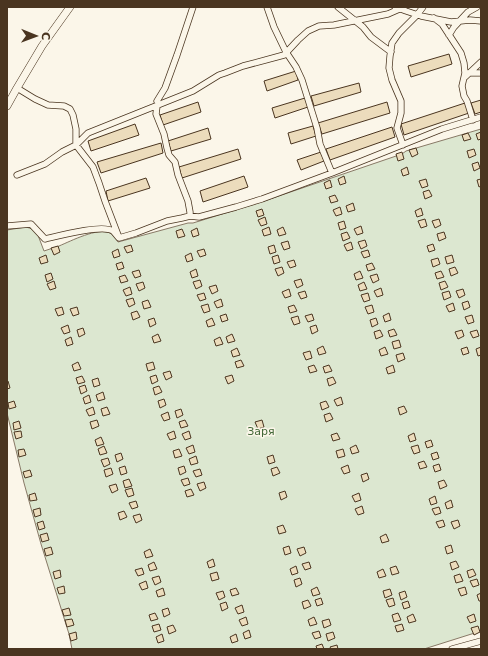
<svg xmlns="http://www.w3.org/2000/svg" width="488" height="656" font-family="'DejaVu Sans',sans-serif">
  <rect width="100%" height="100%" fill="#fbf6e9"/>
  <path fill="#dce7d0" stroke="#887966" d="M481,129V631L424,649H72L69,634L41,544L24,483L7,413V230L26,227L36,230L44,251C49,249 54,248 59,246C71,241 98,227 110,233C113,234 116,239 118,242L188,223H193L261,202L402,154L406,151Z"/>
  <path fill="#ecdcbc" stroke="#4a3520" d="M449,54L452,64L411,77L408,66Z
    M296,71L298,80L267,91L264,81Z
    M359,83L361,92L314,106L311,96Z
    M305,98L308,107L275,118L272,108Z
    M481,100V112L475,114L471,103Z
    M198,102L201,112L163,125L160,115Z
    M387,102L390,113L322,134L318,123Z
    M465,103L469,113L404,135L401,124Z
    M135,124L139,135L91,151L88,141Z
    M313,126L316,136L291,144L288,133Z
    M392,127L395,137L330,160L326,149Z
    M208,128L211,139L171,151L168,141Z
    M481,132V139L478,140L476,134Z
    M468,133L471,139L464,141L462,135Z
    M161,143L163,153L101,173L97,162Z
    M416,148L418,154L412,157L409,150Z
    M238,149L241,159L182,178L179,167Z
    M474,149L476,155L469,158L467,151Z
    M321,152L324,161L301,170L297,160Z
    M402,152L404,159L398,161L396,154Z
    M478,162L480,168L474,171L472,164Z
    M407,167L409,174L403,176L401,170Z
    M244,176L248,187L203,202L200,191Z
    M344,176L346,183L340,185L338,179Z
    M146,178L150,188L108,201L106,191Z
    M426,179L428,186L422,188L419,181Z
    M481,179V186L479,187L477,180Z
    M330,180L332,187L326,189L324,183Z
    M429,190L432,196L425,199L423,192Z
    M335,195L338,201L331,203L329,197Z
    M353,203L355,210L348,212L346,206Z
    M340,207L342,214L336,216L333,210Z
    M421,208L423,215L417,217L415,211Z
    M262,209L264,215L258,217L256,211Z
    M265,217L267,224L261,226L258,220Z
    M425,219L427,226L421,228L418,221Z
    M439,219L441,225L435,228L432,221Z
    M344,221L346,228L340,230L338,223Z
    M361,226L363,233L357,235L354,229Z
    M269,227L271,234L264,236L262,230Z
    M283,227L286,234L279,236L277,230Z
    M197,228L199,235L193,237L191,231Z
    M182,229L185,236L178,238L176,231Z
    M347,232L350,238L343,241L341,234Z
    M444,232L446,238L439,241L437,234Z
    M365,240L367,246L361,249L358,242Z
    M288,241L290,248L284,250L281,243Z
    M351,242L353,249L347,251L344,245Z
    M433,244L435,250L429,252L427,246Z
    M131,245L133,251L127,253L124,247Z
    M274,245L276,252L270,254L268,247Z
    M58,246L60,252L54,255L51,248Z
    M118,249L120,256L114,258L112,252Z
    M204,249L206,255L200,257L197,251Z
    M368,250L370,256L364,258L361,252Z
    M191,253L193,260L187,262L185,256Z
    M46,255L48,262L41,264L39,258Z
    M278,255L280,262L274,264L272,257Z
    M452,255L454,262L447,264L445,257Z
    M438,258L440,264L433,267L431,260Z
    M294,260L296,266L290,268L287,262Z
    M122,262L124,268L118,270L116,264Z
    M372,263L375,269L368,271L366,265Z
    M282,267L284,273L278,276L275,269Z
    M455,267L458,273L451,276L449,269Z
    M196,269L198,276L192,278L190,272Z
    M139,270L141,276L135,278L132,272Z
    M360,271L363,278L356,280L354,274Z
    M441,271L444,277L437,279L435,273Z
    M51,273L53,279L47,282L45,275Z
    M377,274L379,280L373,283L370,276Z
    M125,275L128,281L121,283L119,277Z
    M301,279L303,285L297,288L294,281Z
    M200,280L202,286L196,289L193,282Z
    M54,281L56,288L50,290L47,284Z
    M445,281L448,287L441,290L439,283Z
    M143,282L145,288L139,291L136,284Z
    M364,282L367,289L360,291L358,285Z
    M216,285L218,291L212,294L209,287Z
    M130,287L132,294L126,296L123,290Z
    M381,288L383,295L377,297L374,291Z
    M289,289L291,296L285,298L282,292Z
    M463,289L465,295L459,298L456,291Z
    M305,291L307,297L301,299L298,293Z
    M449,291L451,297L444,300L442,293Z
    M204,293L206,299L200,301L197,295Z
    M368,293L370,300L364,302L361,295Z
    M133,298L135,304L129,307L126,300Z
    M221,299L223,306L217,308L214,302Z
    M148,300L151,307L144,309L142,302Z
    M468,301L470,307L464,310L462,303Z
    M453,303L455,310L449,312L446,306Z
    M208,304L210,311L204,313L201,306Z
    M294,305L297,311L290,313L288,307Z
    M372,305L374,312L368,314L365,307Z
    M62,307L64,314L58,316L55,309Z
    M77,307L79,314L73,316L70,309Z
    M137,311L140,317L133,320L131,313Z
    M389,313L391,320L385,322L383,316Z
    M226,314L228,320L222,322L220,316Z
    M312,314L314,320L308,322L305,316Z
    M472,315L474,322L468,324L465,317Z
    M298,316L300,323L294,325L291,318Z
    M154,318L156,324L150,327L148,320Z
    M212,318L215,325L208,327L206,321Z
    M376,318L378,324L372,327L370,320Z
    M68,325L70,332L64,334L61,328Z
    M316,325L318,331L312,334L310,327Z
    M83,328L85,334L79,337L77,330Z
    M394,329L397,335L390,337L388,331Z
    M380,330L383,336L376,339L374,332Z
    M462,330L464,336L458,339L455,332Z
    M477,330L479,336L473,338L470,332Z
    M158,334L161,341L154,343L152,337Z
    M232,334L235,341L228,343L226,337Z
    M71,337L73,344L67,346L65,340Z
    M220,337L223,344L216,346L214,340Z
    M399,340L401,347L394,349L392,342Z
    M323,346L326,353L319,355L317,349Z
    M385,347L388,354L381,356L379,350Z
    M467,347L469,353L463,355L461,349Z
    M481,347V355L478,356L476,349Z
    M237,348L240,355L233,357L231,351Z
    M310,351L312,358L306,360L303,353Z
    M403,353L405,359L398,362L396,355Z
    M241,360L244,366L237,368L235,362Z
    M78,362L81,369L74,371L72,365Z
    M153,362L155,369L148,371L146,364Z
    M314,365L317,371L310,373L308,367Z
    M329,365L332,371L325,373L323,367Z
    M393,365L395,372L388,374L386,368Z
    M170,371L172,377L166,380L163,373Z
    M156,375L158,381L152,384L150,377Z
    M232,375L234,381L228,384L225,377Z
    M82,376L85,382L78,384L76,378Z
    M333,377L336,383L329,386L327,379Z
    M98,378L100,385L94,387L92,380Z
    M8,381L10,388L7,389V382Z
    M85,385L87,391L81,394L79,387Z
    M159,386L162,392L155,395L153,388Z
    M103,392L105,399L98,401L96,395Z
    M89,395L91,402L85,404L83,398Z
    M341,397L343,404L337,406L334,400Z
    M164,399L166,405L160,408L158,401Z
    M14,401L16,407L9,409L8,403Z
    M326,401L329,407L322,410L320,403Z
    M404,406L407,412L400,415L398,408Z
    M93,407L95,414L89,416L86,410Z
    M107,407L110,414L103,416L101,409Z
    M181,409L183,415L177,418L175,411Z
    M168,412L170,419L164,421L161,415Z
    M330,413L333,419L326,422L324,415Z
    M97,420L99,426L92,429L90,422Z
    M185,420L188,426L181,428L179,422Z
    M262,420L264,427L258,429L255,422Z
    M19,421L21,428L14,430L13,423Z
    M21,431L22,437L16,439L14,432Z
    M174,431L176,438L170,440L167,434Z
    M189,431L191,438L185,440L182,434Z
    M337,433L340,439L333,441L331,435Z
    M414,433L416,440L410,442L408,436Z
    M101,437L104,444L97,446L95,440Z
    M431,440L433,446L427,448L425,442Z
    M193,445L195,452L189,454L186,448Z
    M356,445L359,452L352,454L350,448Z
    M418,445L420,452L414,454L411,447Z
    M104,446L107,453L100,455L98,449Z
    M24,449L26,455L19,457L18,450Z
    M179,449L182,456L175,458L173,451Z
    M343,449L345,456L338,458L336,451Z
    M437,452L439,458L433,460L431,454Z
    M121,453L123,459L117,462L115,455Z
    M273,455L275,462L269,464L267,457Z
    M196,456L198,463L191,465L189,459Z
    M108,458L110,464L104,467L101,460Z
    M424,461L427,467L420,469L418,463Z
    M439,464L441,470L435,472L433,466Z
    M348,465L350,472L344,474L341,468Z
    M125,466L127,473L121,475L119,468Z
    M184,466L186,472L180,475L178,468Z
    M277,467L280,473L273,476L271,469Z
    M111,468L113,474L106,477L104,470Z
    M200,469L202,475L196,477L193,471Z
    M30,470L32,476L25,478L23,472Z
    M367,473L369,479L363,482L361,475Z
    M188,478L190,484L184,486L181,480Z
    M129,479L132,486L125,488L123,481Z
    M444,480L447,486L440,489L438,482Z
    M204,482L206,488L200,491L197,484Z
    M116,484L118,490L112,493L109,486Z
    M132,488L134,495L128,497L125,490Z
    M191,489L194,495L187,497L185,491Z
    M285,491L287,497L281,500L279,493Z
    M35,493L37,500L30,501L29,495Z
    M359,493L361,500L355,502L352,496Z
    M435,496L437,503L431,505L429,499Z
    M451,500L453,507L447,509L445,503Z
    M136,501L138,507L132,509L129,503Z
    M362,506L364,513L358,515L355,509Z
    M439,507L441,513L435,515L432,509Z
    M40,508L41,515L35,517L33,510Z
    M124,511L127,517L120,520L118,513Z
    M140,514L142,520L136,523L133,516Z
    M443,520L445,526L439,528L436,522Z
    M458,520L460,526L454,529L451,522Z
    M43,521L45,528L39,530L37,523Z
    M283,525L286,532L279,534L277,527Z
    M47,533L49,540L42,542L40,535Z
    M386,534L389,541L382,543L380,537Z
    M451,545L453,552L447,554L445,547Z
    M289,546L291,553L285,555L283,548Z
    M51,547L53,554L46,556L44,549Z
    M304,547L306,553L300,556L297,549Z
    M150,549L153,556L146,558L144,552Z
    M213,559L215,566L209,568L207,562Z
    M456,561L459,567L452,570L450,563Z
    M154,562L157,569L150,571L148,565Z
    M309,562L311,568L305,570L302,564Z
    M296,566L298,573L292,575L290,569Z
    M396,566L399,573L392,575L390,568Z
    M142,568L144,574L138,576L135,570Z
    M383,569L386,576L379,578L377,572Z
    M473,569L476,575L469,578L467,571Z
    M60,570L61,577L55,579L53,572Z
    M217,572L219,579L212,581L210,574Z
    M460,574L463,581L456,583L454,576Z
    M159,576L161,582L155,585L152,578Z
    M300,578L302,584L296,587L294,580Z
    M477,579L479,585L473,587L470,581Z
    M146,581L148,588L142,590L139,584Z
    M64,586L65,593L59,594L57,588Z
    M317,587L320,594L313,596L311,590Z
    M465,587L467,594L461,596L458,589Z
    M163,588L165,595L158,597L156,591Z
    M236,588L239,594L232,596L230,590Z
    M390,589L392,595L385,598L383,591Z
    M223,591L225,597L219,600L216,593Z
    M405,591L407,597L401,600L399,593Z
    M481,593V601H479L477,595Z
    M321,598L323,604L317,606L315,600Z
    M393,598L395,605L389,607L386,600Z
    M308,600L311,606L304,609L302,602Z
    M408,601L410,607L404,609L402,603Z
    M226,602L228,608L222,611L220,604Z
    M242,605L244,612L238,614L235,608Z
    M69,608L71,615L64,616L62,610Z
    M168,608L170,614L164,617L162,610Z
    M155,613L158,619L151,621L149,615Z
    M398,613L401,620L394,622L392,615Z
    M413,614L416,621L409,623L407,617Z
    M474,614L476,621L470,623L467,617Z
    M246,617L248,624L242,626L239,620Z
    M314,617L317,624L310,626L308,620Z
    M72,619L74,625L67,627L65,620Z
    M329,619L331,625L324,628L322,621Z
    M159,624L161,630L154,632L152,626Z
    M402,624L404,630L397,632L395,626Z
    M173,625L176,631L169,634L167,627Z
    M478,626L480,632L474,635L471,628Z
    M249,630L251,637L245,639L243,633Z
    M319,631L321,637L315,639L312,633Z
    M76,632L77,639L71,641L69,634Z
    M333,632L335,638L328,641L326,634Z
    M162,634L164,641L158,643L156,637Z
    M236,634L238,641L232,643L230,637Z
    M322,644L324,649H317L316,646Z
    M337,645L338,649H331L330,647Z"/>
  <g fill="none" stroke-linecap="round" stroke-linejoin="round">
    <g stroke="#4a3520" stroke-width="7">
      <path id="minor" d="M267,7L274,27L286,52L296,67L302,80L317,128L320,144L332,173
        M338,7L363,27L371,37L391,52
        M395,7L406,11L421,16L451,22L470,20L481,21
        M434,18L442,24L461,53L464,63L465,73L462,86L464,96L467,101L473,120
        M449,35L454,27L468,12L477,7
        M467,73H481
        M464,78L481,62
        M17,88L35,99L48,105L64,106L70,109L73,115L76,129V145L93,167L99,183L105,201L118,235
        M157,101L165,88L177,55L193,7
        M157,106L156,114L164,134L167,148L169,155L175,162L178,175L188,201L190,212V216
        M403,145L397,128L401,113V101L392,80L389,68L390,56L392,43L399,33L417,15L423,7
        M17,175L45,164L62,152L76,145L88,133L193,91L219,75L225,73L243,66L284,55L298,40L308,31L319,26L334,25L388,14L404,7
        M7,226L31,224L45,239C58,236 102,224 113,231C115,233 117,236 119,238L136,233L167,221L182,218L190,216L199,217L236,207L262,199L332,173L442,129L481,117
        M452,649L481,641"/>
    </g>
    <g stroke="#4a3520" stroke-width="8">
      <path id="tertiary" d="M7,106L17,88L42,46L70,7"/>
    </g>
    <use href="#minor" stroke="#fbf6e9" stroke-width="5.5"/>
    <use href="#tertiary" stroke="#fbf6e9" stroke-width="7"/>
  </g>
  <g text-anchor="middle" dominant-baseline="central" stroke-width="3" stroke-linejoin="round" paint-order="stroke">
    <g font-size="11" fill="#436837" stroke="#fbf6e9">
      <text x="261" y="431">Заря</text>
    </g>
  </g>
  <rect width="488" height="656" fill="none" stroke="#4a3520" stroke-width="16"/>
  <g transform="translate(36 36) rotate(91)" stroke="#fbf6e9" stroke-width="3" paint-order="stroke">
  <path d="M0-3L7 15L0 10L-7 15Z" fill="#4a3520"/>
  <text y="-6" font-size="11" font-weight="bold" text-anchor="middle" fill="#4a3520">С</text>
  </g>
</svg>
